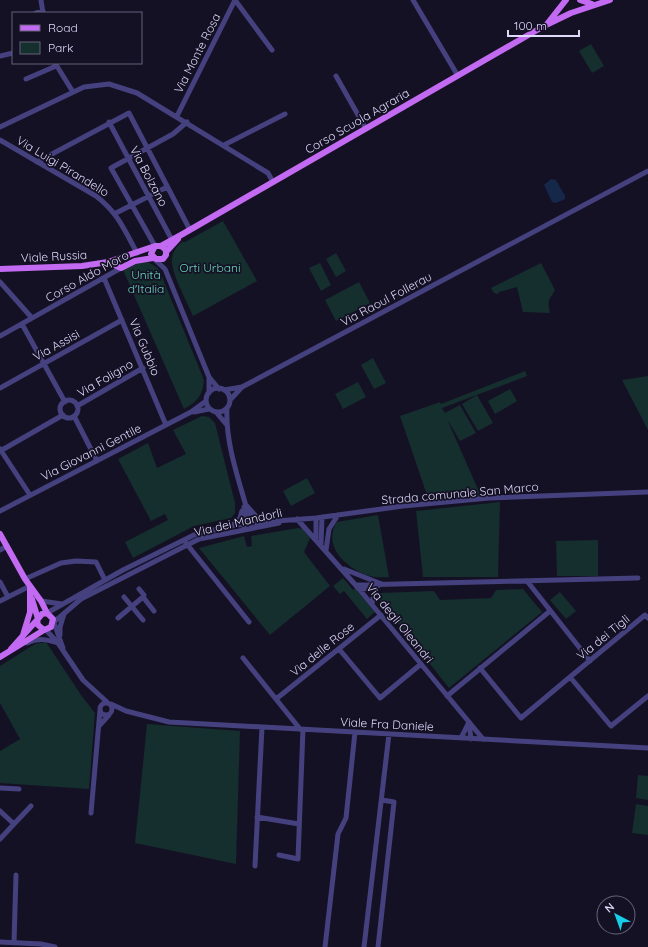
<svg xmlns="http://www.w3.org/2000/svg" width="648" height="947" font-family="Quicksand,sans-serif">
  <rect width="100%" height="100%" fill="#151124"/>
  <path fill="#152e2e" d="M591,44L604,66L592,73L579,51Z
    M223,221L257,281L193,316C187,301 170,272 172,258C173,251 177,246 182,242H185Z
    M336,253L346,271L336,277L326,259Z
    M148,262L158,268L160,272L204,380C203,395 197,402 184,409L123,270L139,263Z
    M320,263L331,285L321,291L309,268Z
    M541,263L555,290C549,300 547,300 550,313L523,312L517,287L499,292L498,294L494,293L491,288Z
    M359,282L370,303L336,321L325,300Z
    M373,358L386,383L374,389L361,365Z
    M525,371L527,376L442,408L445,413L460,405L476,433L460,441L447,419L481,496L429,501L400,416L440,402L441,404Z
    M648,376V430L622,380Z
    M358,382L366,397L343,409L335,394Z
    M510,389L517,401L495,414L488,401Z
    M477,395L493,423L478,431L462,404Z
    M202,416L209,417L215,423L235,503V513L231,518L194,526L133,558L125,542L168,520L165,514L151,521L118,459L148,443L157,468L186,454L173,430Z
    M307,478L315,493L291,506L283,491Z
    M500,502L498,577H423L416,511Z
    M378,515L389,577C383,577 376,578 370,576C348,570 321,546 337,522Z
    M298,528L303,529L310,538L304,552L330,586L270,635L199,548L244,536L247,547L252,546L251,536Z
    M598,540V576H557L556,541Z
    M343,578L353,590L355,588L375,612L367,619L344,591L340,594L333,586Z
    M523,589L542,612L449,688L380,601V593L434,591L440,600L491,598L496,590Z
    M560,592L576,611L566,619L550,600Z
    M46,642L81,695L95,713L89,789L0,783V751L20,739L0,703V666L35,644Z
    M147,724L240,731L236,864L135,843Z
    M638,775L648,776V800L636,798Z
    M636,804L648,806V835L632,833Z"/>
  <path fill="#15284a" d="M551,179L556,180L565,196V199L556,203L552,202L544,185Z"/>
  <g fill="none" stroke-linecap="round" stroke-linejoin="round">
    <path stroke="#45417f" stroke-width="5" d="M41,0L43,13
      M235,0L272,50
      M413,0L458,76
      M36,13L43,11
      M0,56L13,53
      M55,63L73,92
      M336,76L366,129
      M26,79L56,66
      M177,116L235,0
      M109,122L172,240
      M0,127L84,87L109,84L137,93L268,173L273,182
      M0,140L96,196C118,213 124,229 137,253
      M224,145L285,114
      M37,162L129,113L190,230
      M116,213L167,187
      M155,246L111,168L173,134L187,122
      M153,258L165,269L209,377L219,389
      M104,278L166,425
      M0,282L32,318
      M22,324L65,402
      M0,336L121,268
      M0,388L122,320
      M206 400a12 12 0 1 1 24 0a12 12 0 1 1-24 0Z
      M224,390L242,387L648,171
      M209,393V377
      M230,400L242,387
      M60 409a9 9 0 1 1 18 0a9 9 0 1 1-18 0Z
      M77,406L143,368
      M227,408C225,447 242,487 251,525
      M194,412L209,409
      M216,412L226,424
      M74,416L97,461
      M0,449L30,495
      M2,450L63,415
      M246,505L261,522
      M244,507V527
      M0,511L191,412L206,401
      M297,519L359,589L483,739
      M232,526L240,518L242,511
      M316,538V518
      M186,543L249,622
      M321,544L322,517
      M0,550L7,546
      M326,550L329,529L338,515
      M344,569L379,583
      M25,579L61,563L76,561L96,562L105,580
      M527,581L590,661
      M0,582L8,597
      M356,585L638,578
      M139,589L144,595L143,597L154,611
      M359,589L375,588L381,584
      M124,597L143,620
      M0,601L30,586
      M41,601L62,604
      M372,604L375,588
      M47,613L123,570L196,534L231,526L251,523L316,518L403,506L489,498L648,492
      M118,618L143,597
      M648,618L645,615L570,677L611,726L648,696
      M54,622L81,599L199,539L279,523
      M54,623L63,648
      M46,630L58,643L83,680L107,702
      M60,635V627L64,614
      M27,643C38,638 46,639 58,643
      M339,649L380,698L421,664
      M243,658L300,729
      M480,668L521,718L570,677
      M447,696L550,611
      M276,699L381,615
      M100 709a6 6 0 1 1 12 0a6 6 0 1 1-12 0Z
      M111,704L126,711L169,722L648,748
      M469,723L471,739
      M99,726L109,715
      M461,738L469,722
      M0,788L19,789
      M0,811L14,824L31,806
      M91,813L100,710
      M257,817L299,824
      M0,839L14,824
      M279,855L298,859L303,729
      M255,866L262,727
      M0,942L41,944L55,947
      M14,943L16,875
      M325,947L338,834L346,818L355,732
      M364,947L389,734
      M378,947L394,802L382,800"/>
    <path stroke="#c26af1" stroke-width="6" d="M580,0L592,4
      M547,24L566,0
      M161,246L166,250V255L163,259H156L151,254L155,246H161L181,235L544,26L571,13L610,0
      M166,252L178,239
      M108,262L121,268L135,261L153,258
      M0,269L82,266L108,262L155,246
      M0,534L25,579L41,601L47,613
      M32,599L38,619
      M23,635L30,612V586
      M11,649L37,620
      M0,657L44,630L51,627L53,619L47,613L42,614L37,620L38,625L44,630"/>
  </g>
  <g text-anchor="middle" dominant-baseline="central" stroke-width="3.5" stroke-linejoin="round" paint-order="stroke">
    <g font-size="12" fill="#ded8fb" stroke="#151124">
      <text transform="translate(197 53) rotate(-63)">Via Monte Rosa</text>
      <text transform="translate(357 121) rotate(-30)">Corso Scuola Agraria</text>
      <text transform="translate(63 166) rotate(31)">Via Luigi Pirandello</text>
      <text transform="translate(149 176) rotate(62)">Via Bolzano</text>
      <text transform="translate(54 256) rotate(-3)">Viale Russia</text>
      <text transform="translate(87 276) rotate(-29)">Corso Aldo Moro</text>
      <text transform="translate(386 299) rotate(-28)">Via Raoul Follerau</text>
      <text transform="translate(56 345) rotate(-29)">Via Assisi</text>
      <text transform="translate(145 347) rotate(67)">Via Gubbio</text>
      <text transform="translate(105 378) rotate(-30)">Via Foligno</text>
      <text transform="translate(91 452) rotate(-27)">Via Giovanni Gentile</text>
      <text transform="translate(460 493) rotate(-5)">Strada comunale San Marco</text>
      <text transform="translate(238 522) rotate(-13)">Via dei Mandorli</text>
      <text transform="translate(400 623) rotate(51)">Via degli Oleandri</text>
      <text transform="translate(603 637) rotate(-39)">Via dei Tigli</text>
      <text transform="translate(322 649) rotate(-39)">Via delle Rose</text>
      <text transform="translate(387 724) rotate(3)">Viale Fra Daniele</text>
    </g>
    <g font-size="12" fill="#6bd5be" stroke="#151124">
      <text x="210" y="267">Orti Urbani</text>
      <text x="146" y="274">Unità<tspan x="146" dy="14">d'Italia</tspan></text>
    </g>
  </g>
  <rect x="12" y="12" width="130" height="52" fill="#151124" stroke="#65617a"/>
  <rect x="20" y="25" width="20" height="6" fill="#c26af1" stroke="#65617a"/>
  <text x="48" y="32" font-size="12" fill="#ded8fb">Road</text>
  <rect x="20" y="42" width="20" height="12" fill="#152e2e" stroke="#65617a"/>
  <text x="48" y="52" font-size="12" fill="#ded8fb">Park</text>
  <g transform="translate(616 915) rotate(319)"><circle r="19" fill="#151124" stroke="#65617a"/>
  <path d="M0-3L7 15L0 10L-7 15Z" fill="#17cde8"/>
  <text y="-6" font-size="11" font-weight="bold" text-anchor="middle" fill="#ded8fb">N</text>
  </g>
  <path d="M508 30v6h71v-6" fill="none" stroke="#ded8fb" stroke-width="2"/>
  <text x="514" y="30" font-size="12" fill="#ded8fb" stroke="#151124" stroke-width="3" paint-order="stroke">100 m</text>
</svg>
